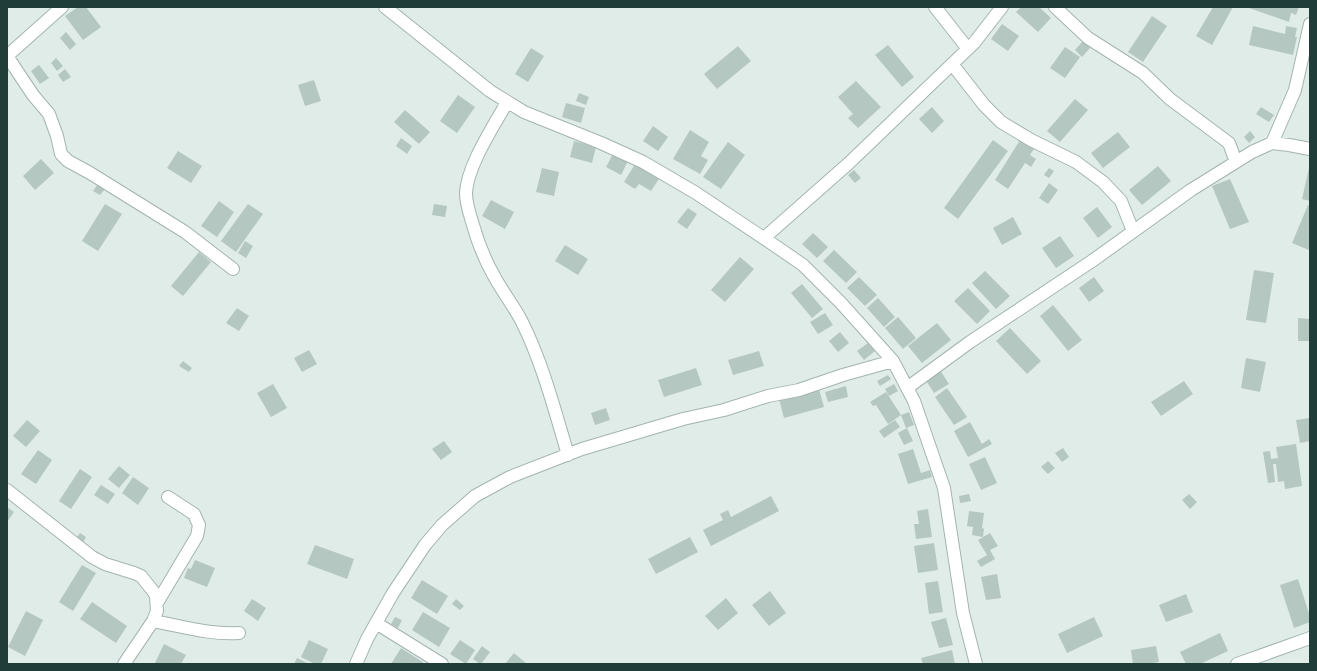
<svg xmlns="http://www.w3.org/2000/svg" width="1317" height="671" font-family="'PT Sans Narrow',sans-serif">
  <rect width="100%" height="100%" fill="#e0ece8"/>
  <path fill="#b5c7c1" d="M78,7H86L101,27L83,40L65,16Z
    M1021,7H1039L1051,18L1038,32L1016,12Z
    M1213,7H1233L1212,45L1196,36Z
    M1246,7H1299L1296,15L1291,13L1289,22Z
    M1152,16L1167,26L1143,62L1128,52Z
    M1002,24L1019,36L1008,51L991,39Z
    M1253,26L1285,34L1286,26L1297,28L1295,37H1297L1293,55L1249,45Z
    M66,32L76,44L70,50L60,38Z
    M1083,41L1090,48L1082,57L1075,50Z
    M888,45L914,77L902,87L875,55Z
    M738,46L751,61L717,89L704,74Z
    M1065,47L1080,57L1065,78L1050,68Z
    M531,48L544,56L528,82L515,74Z
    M56,58L63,66L57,71L51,63Z
    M39,65L49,78L40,84L31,71Z
    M65,69L71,77L63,82L58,75Z
    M314,80L321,101L305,106L298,85Z
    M856,81L881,107L858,128L848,118L853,114L838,97Z
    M579,93L589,97L586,105L576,101Z
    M458,95L475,107L457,133L440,121Z
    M1075,99L1088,110L1060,142L1047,131Z
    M566,103L585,108L581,123L562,117Z
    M932,107L944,121L932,133L919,119Z
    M1261,107L1274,115L1269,122L1256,114Z
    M405,110L430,132L419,144L394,122Z
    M653,126L668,137L658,151L643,141Z
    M690,130L709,142L701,156L708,160L700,174L673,159Z
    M1250,131L1255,137L1249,143L1244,137Z
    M1118,132L1130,147L1103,168L1091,153Z
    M401,138L412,146L407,154L396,146Z
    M993,140L1008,151L958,219L944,208Z
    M1020,140L1034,149L1030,155L1036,159L1031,167L1025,163L1008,189L995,180Z
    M574,141L596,147L592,163L570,157Z
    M728,142L745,155L721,189L703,177Z
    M178,151L202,166L191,183L167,168Z
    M614,152L629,159L621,175L606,167Z
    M41,159L54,173L35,190L23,176Z
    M637,161L661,176L651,191L639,184L635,189L624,182Z
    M1158,166L1171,181L1142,205L1129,190Z
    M542,168L559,172L554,196L536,192Z
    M1049,168L1054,171L1049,178L1044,175Z
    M1309,168H1310V201L1302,199Z
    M854,170L861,178L855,183L848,175Z
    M1230,179L1249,222L1230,229L1212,186Z
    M1049,183L1058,190L1048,204L1039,198Z
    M98,184L105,189L100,195L93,191Z
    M491,200L514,212L505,229L482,216Z
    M219,201L234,212L217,237L201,226Z
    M105,204L122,214L98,251L82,241Z
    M248,204L263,214L236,252L221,241Z
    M434,204L447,206L445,217L432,215Z
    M1308,205L1310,206V247L1309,250L1292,243Z
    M1097,207L1112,227L1098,238L1083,218Z
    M688,208L697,214L687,229L677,222Z
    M1013,217L1022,234L1002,245L993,228Z
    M813,233L828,247L817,258L802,244Z
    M1060,236L1074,256L1056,268L1042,248Z
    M245,241L253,246L246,258L238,253Z
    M565,245L588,259L578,275L555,261Z
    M834,250L857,272L846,283L823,261Z
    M199,252L211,262L183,296L171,286Z
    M740,257L754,269L725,302L711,290Z
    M1254,270L1274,273L1266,323L1246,320Z
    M985,271L1010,296L996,309L972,283Z
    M859,277L877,295L865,306L847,288Z
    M1094,277L1104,291L1089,302L1079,288Z
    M802,284L823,309L812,318L791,293Z
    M968,288L990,311L977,324L954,301Z
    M878,298L895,317L884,327L867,308Z
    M1053,305L1082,340L1068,351L1040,316Z
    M237,308L249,316L239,331L226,323Z
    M825,313L833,325L818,334L810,322Z
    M898,317L916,338L903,349L885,328Z
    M1298,318L1310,319V341H1298Z
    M937,323L951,340L922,363L908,346Z
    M1010,328L1041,361L1027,374L996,341Z
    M840,332L849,343L838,352L829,341Z
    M868,343L875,351L864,360L857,351Z
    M309,350L317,364L302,372L294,358Z
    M759,351L764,366L733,375L728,360Z
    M1246,358L1266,362L1260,392L1241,388Z
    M183,361L192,368L189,372L179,366Z
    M696,368L702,385L664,397L658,380Z
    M940,370L949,384L934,393L925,379Z
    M888,375L891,379L880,386L877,381Z
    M1184,381L1193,394L1161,416L1151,402Z
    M273,384L287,408L271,417L257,393Z
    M894,384L898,391L889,396L885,389Z
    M846,386L848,397L828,402L825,392Z
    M947,388L967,417L954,425L935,397Z
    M819,389L824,407L784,418L779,399Z
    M886,392L901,415L888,424L876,405L873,406L870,402Z
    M606,408L610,420L595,425L591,413Z
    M909,412L914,425L906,428L901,415Z
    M1310,418V441L1300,443L1296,420Z
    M27,420L40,431L26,447L13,436Z
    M895,420L900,427L884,438L879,431Z
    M970,422L982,444L989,439L992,444L968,457L954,431Z
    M907,428L913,441L904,445L898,433Z
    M444,441L452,452L441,460L432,449Z
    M1296,444L1302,486L1285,489L1284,481L1278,482L1276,464H1273L1275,482L1268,483L1263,452L1270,451L1271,459L1278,458L1276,447Z
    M1063,448L1069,457L1062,462L1055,453Z
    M913,449L921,473L930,470L932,477L908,484L898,454Z
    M38,450L52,460L36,484L21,474Z
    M985,457L997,483L981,490L969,464Z
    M1048,461L1055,468L1048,474L1041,467Z
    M119,466L130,475L119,488L108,479Z
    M80,469L92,477L71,509L59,501Z
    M133,477L149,488L138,505L122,493Z
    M101,485L115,494L108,504L94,495Z
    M969,494L971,501L960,503L959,496Z
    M1189,494L1197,502L1190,509L1182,500Z
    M771,496L779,511L711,546L703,530L723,520L720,514L728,510L731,517Z
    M7,507L14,512L7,522Z
    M928,509L932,537L916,539L914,524H919L917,511Z
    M969,511L984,513L982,528L984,529L983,537L972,535L973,527L967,526Z
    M80,533L86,537L81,546L74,541Z
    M990,533L998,546L990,550L995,559L981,567L977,561L987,555L978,540Z
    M690,537L698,552L656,574L648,559Z
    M934,543L938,570L918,573L914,546Z
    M315,545L354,559L347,579L307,564Z
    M195,560L215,568L207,587L184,578L188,568L191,569Z
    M82,565L96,573L73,611L59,602Z
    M997,574L1001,598L986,600L981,577Z
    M1298,579L1310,617V622L1294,628L1280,585Z
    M422,580L448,596L437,614L411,598Z
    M938,581L943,612L929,614L925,583Z
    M770,591L786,613L769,626L752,605Z
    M1186,594L1193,612L1166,622L1159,605Z
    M726,598L738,613L718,630L705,616Z
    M252,599L266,608L258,621L244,611Z
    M456,599L464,606L460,610L452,604Z
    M92,602L127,626L116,643L80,619Z
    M26,611L43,620L25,656L8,647Z
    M423,612L450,628L439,647L412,630Z
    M395,617L402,620L398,628L391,624Z
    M1094,617L1103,636L1067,653L1058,634Z
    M946,618L953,645L939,648L931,622Z
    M1220,633L1228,651L1200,664H1186L1180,652Z
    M309,640L328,649L321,664H315L301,657Z
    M460,640L475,650L466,664L450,654Z
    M164,644L186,655L181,664L155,663Z
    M482,646L490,652L481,664H480L473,659Z
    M1156,646L1159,662L1146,664H1133L1131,650Z
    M401,648L424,663V664H391Z
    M952,650L955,664H923L921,658Z
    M514,653L527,664H505Z
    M297,658L309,664H294Z"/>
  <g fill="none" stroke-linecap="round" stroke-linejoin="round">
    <g stroke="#a3b4b0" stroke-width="14">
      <path id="minor" d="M385,7L490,91L524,112L601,143L643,162L696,193L774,245L803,265L841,303L893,361L914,401L944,488L963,613L976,664
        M935,7L968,49
        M1055,7L1088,38L1143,73L1170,99L1229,143L1236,162
        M7,56L33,95L49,114L57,136L61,154L68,161L90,173L185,232L233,269
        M7,56L62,7
        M952,64L984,105L1001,122L1031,140L1076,162L1103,182L1121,201L1133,231
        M507,102C494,126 467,166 466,193C466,204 470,215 473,225C478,243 485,260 494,276C502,291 513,305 521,320C542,361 555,411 568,455
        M1272,143L1295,90L1310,24
        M764,238L849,163L974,43L1002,7
        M907,388L970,342L1092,261L1191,190L1252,152L1272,143L1289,145L1310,149
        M7,490L92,557L105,564L134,573L141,576L153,591L156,596L157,611L153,621L124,664
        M157,603L197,536L199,525L194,514L168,497
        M153,621C181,626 210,635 239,633
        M376,623L442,664
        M356,664L367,639L393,593L425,545L442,525L475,496L510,477L582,449L683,419L724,410L768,396L799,390L843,375L893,361
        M1237,664L1310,638"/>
    </g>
    <use href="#minor" stroke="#fff" stroke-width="12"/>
  </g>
  <rect width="1317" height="671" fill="none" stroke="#203d39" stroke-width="16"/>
</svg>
